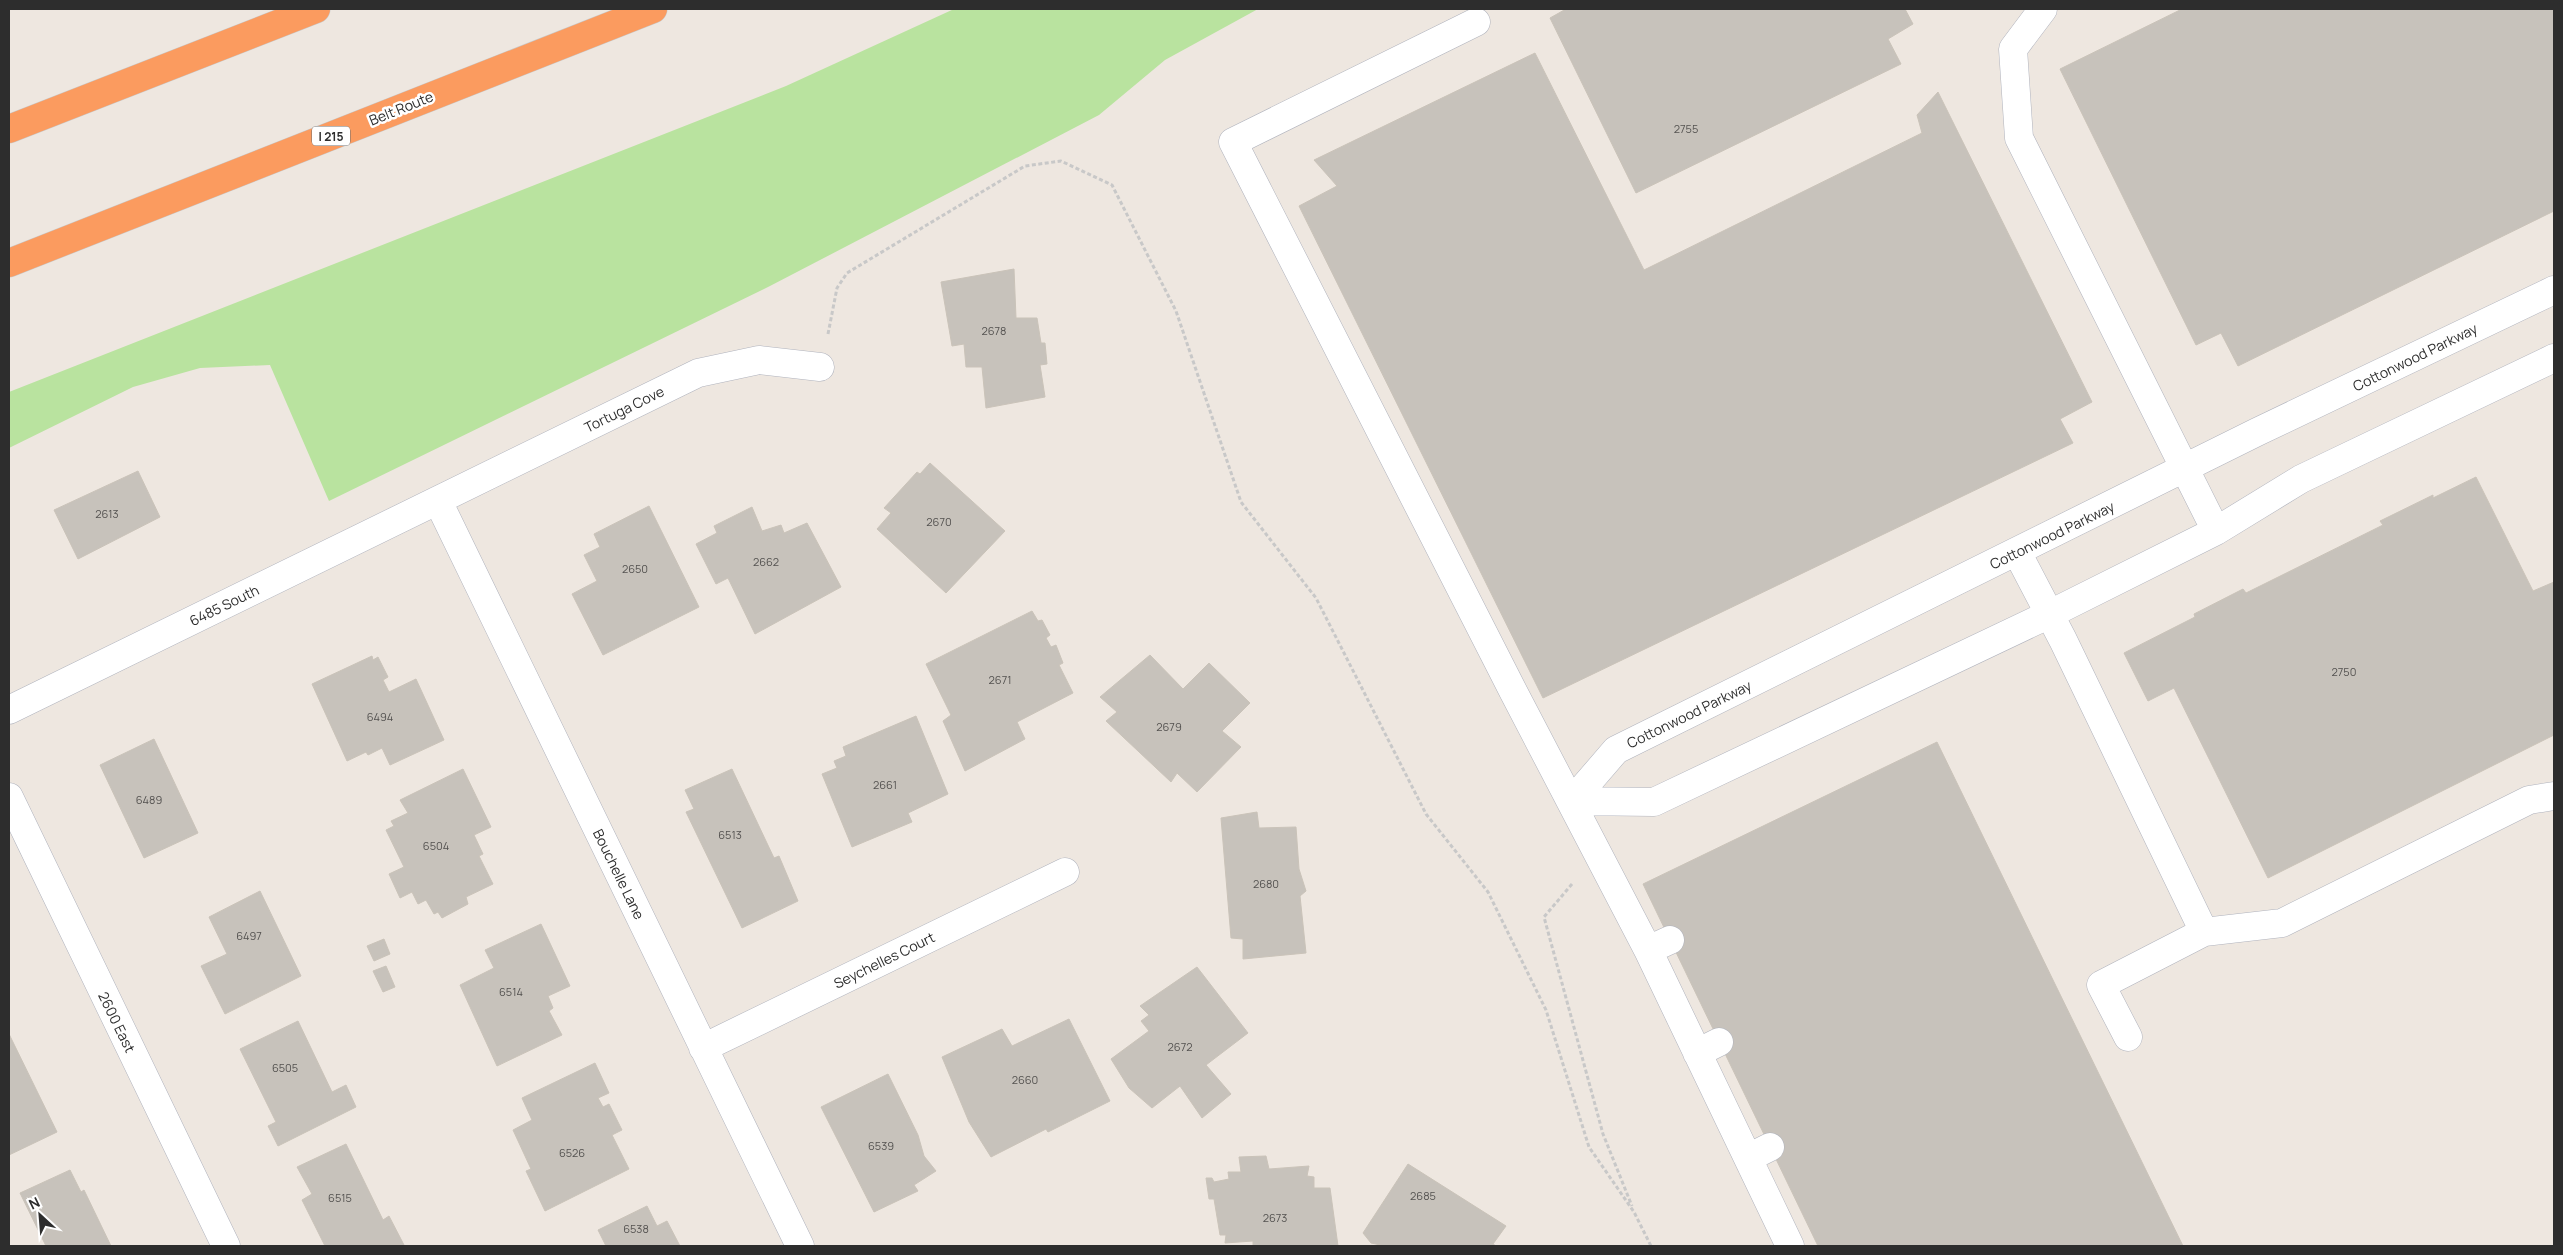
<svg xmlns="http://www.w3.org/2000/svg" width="2563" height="1255" font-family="Manrope,sans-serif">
  <rect width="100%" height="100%" fill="#eee7e0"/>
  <path fill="#b9e39f" d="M954,9H1258L1165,60L1099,115L770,286L329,501L270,365L200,368L133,387L9,448V392L786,86Z"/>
  <path fill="#c7c2bb" stroke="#cac3b9" d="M1566,9H1905L1913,24L1888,39L1901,64L1636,193L1550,18Z
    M2182,9H2554V211L2238,366L2221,333L2196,345L2060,69Z
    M1535,53L1644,270L1922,133L1917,115L1938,92L2092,402L2060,419L2073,443L1543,698L1299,206L1337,186L1314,160Z
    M1014,269L1016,318H1037L1041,343H1045L1047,364L1040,365L1045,397L986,408L982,367H966L964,344L952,346L941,282Z
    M930,463L1005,531L946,593L877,529L891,513L884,508L917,472L920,474Z
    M138,471L160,517L78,559L54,510Z
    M2476,477L2533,591L2554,582V735L2268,878L2174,688L2148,701L2124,653L2195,617L2194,614L2243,589L2246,593L2383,525L2380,521L2433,495V498Z
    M649,506L699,607L603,655L572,594L597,581L584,555L600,547L594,534Z
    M752,507L762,531L781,525L784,533L807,523L841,587L755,634L728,578L716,584L696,544L717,533L714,526Z
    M1032,611L1038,621L1042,620L1050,635L1046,638L1051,647L1056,645L1063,663L1059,665L1073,693L1017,722L1025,739L965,771L943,721L951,715L926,664Z
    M1150,655L1183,689L1209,663L1250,703L1222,731L1241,747L1197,792L1177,773L1171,782L1106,721L1117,712L1100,697Z
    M372,656L373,660L378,657L388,677L383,680L389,692L416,679L444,740L390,765L382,748L368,755L366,752L347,761L312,684Z
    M916,716L948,794L908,813L912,822L852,847L822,774L837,768L834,761L846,756L843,747Z
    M154,739L198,833L144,858L100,765Z
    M1937,742L2054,982L2183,1246H1818L1643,884Z
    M463,769L491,827L474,835L483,854L479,856L493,884L466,897L468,904L442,918L438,912L434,914L426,900L418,904L412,892L400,898L389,874L404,867L386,830L394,826L391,821L408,813L400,800Z
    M732,769L774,858L779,856L798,901L742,928L686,812L694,809L685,790Z
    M1257,812L1259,828L1296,827L1299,869L1306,891L1300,896L1306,953L1243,959V939L1231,938L1221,818Z
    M260,891L301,976L225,1014L201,966L227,954L209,917Z
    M541,924L570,986L548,996L553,1008L549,1011L562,1035L497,1066L460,985L494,968L485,950Z
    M384,939L390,954L374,961L367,946Z
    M386,966L395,987L383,992L373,971Z
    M1197,967L1248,1033L1206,1065L1231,1094L1202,1118L1180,1086L1152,1108L1129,1088L1111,1059L1149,1031L1141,1021L1149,1015L1140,1006Z
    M1069,1019L1110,1101L1048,1132L1046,1129L991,1157L969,1122L942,1057L1002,1029L1012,1046Z
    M298,1021L332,1092L346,1085L356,1107L278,1146L268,1126L276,1122L240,1049Z
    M9,1034L57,1132L9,1155Z
    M595,1063L609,1093L598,1098L603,1107L609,1104L622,1130L612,1135L629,1169L545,1211L526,1171L531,1169L513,1130L532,1120L522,1098Z
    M888,1074L918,1135L924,1156L936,1171L914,1185L918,1191L874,1212L821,1107Z
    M346,1144L383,1220L389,1216L404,1245L325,1246L302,1200L312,1194L297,1167Z
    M1266,1156L1269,1169L1309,1166L1307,1176L1314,1177V1188H1330L1338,1246H1253V1241L1225,1243L1226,1235H1220L1214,1199H1209L1206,1178H1212L1214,1182L1229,1179L1228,1172H1241L1239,1157Z
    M1408,1164L1506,1226L1493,1244L1496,1246H1385L1371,1243L1363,1233Z
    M70,1170L81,1192L84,1190L111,1246H46L20,1193Z
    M647,1206L657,1226L667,1221L680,1246H606L598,1230Z"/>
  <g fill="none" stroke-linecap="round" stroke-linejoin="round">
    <g stroke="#b0b3bd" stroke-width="29">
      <path id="minor" d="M2043,9L2013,49L2019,138L2216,531
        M1476,22L1233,142L1513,691L1648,950L1790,1246
        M438,501L800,1246
        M2017,552L2063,640L2204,932
        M9,710L698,373L759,360L820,367
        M9,797L226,1246
        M1572,801L1616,750L2257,432L2554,290
        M1572,801L1654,802L2050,614L2216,531L2301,479L2554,358
        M1648,950L1670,940
        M2128,1037L2101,985L2204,932L2282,923L2529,800L2554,796
        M703,1048L1065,872
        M1697,1053L1719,1042
        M1748,1158L1770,1147"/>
    </g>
    <g stroke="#c8c8c8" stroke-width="29">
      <path id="highway" d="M9,129L316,9
        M9,263L653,9"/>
    </g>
    <path stroke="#c8c8c8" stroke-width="3" stroke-dasharray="4 2.5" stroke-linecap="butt" d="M828,334L837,288L847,273L1025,166L1061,161L1112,185L1176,311L1241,502L1316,598L1426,814L1488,892L1546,1010L1589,1147L1634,1212L1651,1246
      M1572,884L1544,917L1603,1134L1632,1206"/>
    <use href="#minor" stroke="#fff" stroke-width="28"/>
    <use href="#highway" stroke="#fb9b5f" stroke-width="28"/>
  </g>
  <g text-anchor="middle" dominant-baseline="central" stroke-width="5" stroke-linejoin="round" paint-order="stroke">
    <g font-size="11" fill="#545250">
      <text x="1686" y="128">2755</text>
      <text x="994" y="330">2678</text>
      <text x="107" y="513">2613</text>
      <text x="939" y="521">2670</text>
      <text x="766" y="561">2662</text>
      <text x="635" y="568">2650</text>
      <text x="2344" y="671">2750</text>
      <text x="1000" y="679">2671</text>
      <text x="380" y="716">6494</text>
      <text x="1169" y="726">2679</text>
      <text x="885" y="784">2661</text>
      <text x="149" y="799">6489</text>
      <text x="730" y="834">6513</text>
      <text x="436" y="845">6504</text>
      <text x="1266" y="883">2680</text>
      <text x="249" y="935">6497</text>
      <text x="511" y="991">6514</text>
      <text x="1180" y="1046">2672</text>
      <text x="285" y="1067">6505</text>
      <text x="1025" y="1079">2660</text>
      <text x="881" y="1145">6539</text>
      <text x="572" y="1152">6526</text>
      <text x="1423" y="1195">2685</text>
      <text x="340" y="1197">6515</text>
      <text x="1275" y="1217">2673</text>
      <text x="636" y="1228">6538</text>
    </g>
    <rect fill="#fff" stroke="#6c6c6c" stroke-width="1" x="312" y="126.5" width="38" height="19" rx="4"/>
    <g font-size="12" font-weight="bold" fill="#2d2d2d">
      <text x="331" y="136">I 215</text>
    </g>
    <g font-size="14" fill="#2d2d2d" stroke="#fff">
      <text transform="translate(401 108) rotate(-22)">Belt Route</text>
      <text transform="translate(2415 357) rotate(-26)">Cottonwood Parkway</text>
      <text transform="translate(624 409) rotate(-26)">Tortuga Cove</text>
      <text transform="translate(2052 535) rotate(-26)">Cottonwood Parkway</text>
      <text transform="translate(224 605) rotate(-26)">6485 South</text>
      <text transform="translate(1689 714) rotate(-26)">Cottonwood Parkway</text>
      <text transform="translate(619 874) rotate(64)">Bouchelle Lane</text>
      <text transform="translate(884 960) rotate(-26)">Seychelles Court</text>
      <text transform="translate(117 1022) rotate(64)">2600 East</text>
    </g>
  </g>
  <rect width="2563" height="1255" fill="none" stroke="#2d2d2d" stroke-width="20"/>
  <g transform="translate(40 1215) rotate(334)" stroke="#ffffff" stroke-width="4" paint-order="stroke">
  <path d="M0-4L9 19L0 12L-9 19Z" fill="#2d2d2d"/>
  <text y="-8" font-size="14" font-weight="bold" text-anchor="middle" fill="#2d2d2d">N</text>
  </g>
</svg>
